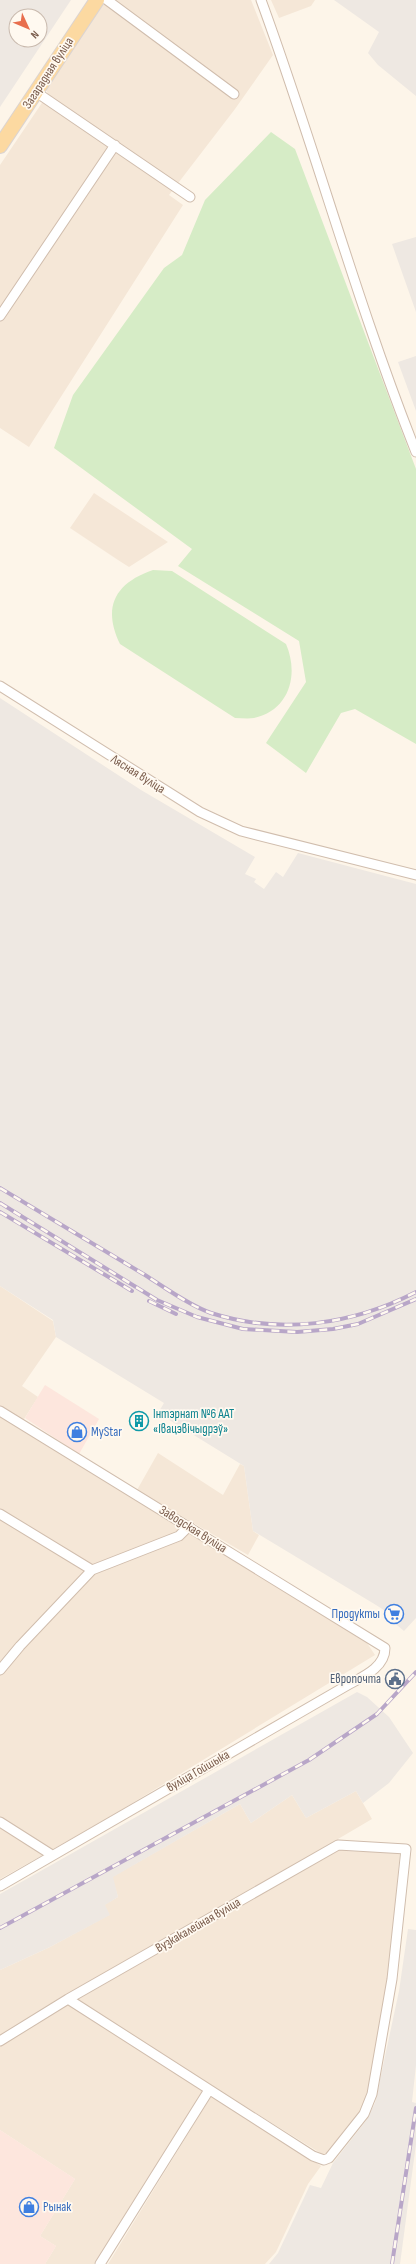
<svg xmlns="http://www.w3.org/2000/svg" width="416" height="2264" font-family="'Sofia Sans Condensed',sans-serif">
  <rect width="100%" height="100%" fill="#fdf5e9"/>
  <path fill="#f5e7d7" d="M104,0H251L273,55L235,109L169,195L183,205L29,447L0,428V165L48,94L45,87Z
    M271,0H315L311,6L279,18Z
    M94,493L168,542L129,567L118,560L70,528Z
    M0,1286L53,1321L56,1337L22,1386L38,1397L19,1427L367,1643L375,1655L103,1821L0,1879Z
    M158,1453L223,1495L240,1464L244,1466L253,1531L259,1535L248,1555L137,1490Z
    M356,1791L372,1819L338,1839L345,1851L400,1853L384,2016L373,2073L361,2111L331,2153L322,2154L209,2084L94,2264H45L56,2246L40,2236L75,2179L0,2130V1970L50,1947L109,1915L104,1905L118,1897L112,1877L240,1804L251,1823L292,1795L306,1818Z
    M212,2095L321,2166L308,2184L276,2252L265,2264H108Z"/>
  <path fill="#fde6dd" d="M45,1385L99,1419L79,1454L25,1418Z
    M0,2130L75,2179L40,2236L56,2246L45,2264H0Z"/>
  <path fill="#eee8e2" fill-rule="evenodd" d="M0,0H71L0,107ZM16,16H40V40H16Z
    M334,0H416V96L378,65L368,53L379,32Z
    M416,237V312L392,244Z
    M416,356V411L398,362Z
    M0,698L141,790L255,857L245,874L256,879L254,882L264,889L276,872L283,877L298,853L416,884V1618L404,1631L385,1615L387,1612L376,1605L253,1531L244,1466L158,1413L164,1403L56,1337L53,1320L0,1286Z
    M357,1692L367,1697L389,1717L413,1753L389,1783L363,1803L356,1791L306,1818L292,1795L251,1823L240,1804L113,1877L118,1897L105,1905L110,1915L50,1947L0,1970V1894Z
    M408,1929L416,1930V2065L412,2102L416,2103V2144L400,2264H269L278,2253L310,2185L321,2188L333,2163L365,2122L375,2103L399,1991Z"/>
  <path fill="#d6ecc6" d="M271,132L295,149L416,469V744L355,709L341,713L306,773L266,743L306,682L299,641L178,566L192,549L54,448L73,395L164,268L182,255L205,200Z
    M153,570L172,571L286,644C299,674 290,710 254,718C248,719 241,718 235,718L120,644C102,607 115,583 153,570Z"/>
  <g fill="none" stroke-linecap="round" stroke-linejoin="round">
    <g stroke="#d0bdad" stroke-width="11">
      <path id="street" d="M107,0L234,94
        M261,0C316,150 357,304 416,452
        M36,92L190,197
        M0,316L115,145
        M0,686L200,812L241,831L416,875
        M0,1411L385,1648C385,1668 362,1677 346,1686L0,1886
        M0,1514L92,1570
        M0,1670L20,1646L92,1570L179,1536L189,1526
        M0,1822L52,1855
        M0,2041L68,1999L338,1845L406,1849L392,1979L372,2094L364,2114L329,2158L324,2160L313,2156L68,1999
        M100,2264L209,2090"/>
    </g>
    <g stroke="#dcd4d0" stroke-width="16">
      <path id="primary" d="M0,146L97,0"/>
    </g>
    <use href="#street" stroke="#fff" stroke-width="9"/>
    <use href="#primary" stroke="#fcd9a1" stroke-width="14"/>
    <g stroke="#b8a6c8" stroke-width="4">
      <path id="rail" d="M0,1188C48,1217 97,1246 145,1275C164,1287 190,1306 211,1313C280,1335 352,1325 416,1292
        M0,1203L157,1300L197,1317L243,1329L297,1332L333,1329L358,1324L416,1299
        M0,1212L132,1291
        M149,1301L176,1314
        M0,1928L309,1760L377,1714L416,1672
        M392,2264L416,2108"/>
    </g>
    <use href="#rail" stroke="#fff9f0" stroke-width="2.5" stroke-dasharray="8" stroke-linecap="butt"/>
  </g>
  <defs>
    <g id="building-ring" transform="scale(1)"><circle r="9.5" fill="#fff9f0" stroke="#0f9aa8" stroke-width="1.5"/><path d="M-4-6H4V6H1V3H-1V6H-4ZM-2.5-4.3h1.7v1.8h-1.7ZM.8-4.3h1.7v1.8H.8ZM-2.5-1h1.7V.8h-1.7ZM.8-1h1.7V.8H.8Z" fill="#0f9aa8"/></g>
    <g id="shop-ring" transform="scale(1)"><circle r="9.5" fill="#fff9f0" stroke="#3f7fe0" stroke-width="1.5"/><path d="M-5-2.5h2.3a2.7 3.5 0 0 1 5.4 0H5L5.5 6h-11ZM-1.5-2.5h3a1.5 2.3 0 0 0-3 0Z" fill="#3f7fe0"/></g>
    <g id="supermarket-ring" transform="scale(1)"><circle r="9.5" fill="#fff9f0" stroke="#3f7fe0" stroke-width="1.5"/><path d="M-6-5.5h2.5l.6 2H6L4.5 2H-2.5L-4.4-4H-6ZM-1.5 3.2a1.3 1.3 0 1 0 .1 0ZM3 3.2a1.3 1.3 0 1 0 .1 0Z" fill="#3f7fe0"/></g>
    <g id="civic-ring" transform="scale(1)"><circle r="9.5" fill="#fff9f0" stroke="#5c6f8a" stroke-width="1.5"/><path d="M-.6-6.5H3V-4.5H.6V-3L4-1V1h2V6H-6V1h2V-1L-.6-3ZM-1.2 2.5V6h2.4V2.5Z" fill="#5c6f8a"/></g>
  </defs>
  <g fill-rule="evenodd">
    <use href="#building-ring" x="139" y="1421"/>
    <use href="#shop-ring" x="77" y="1432"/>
    <use href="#supermarket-ring" x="394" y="1614"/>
    <use href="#civic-ring" x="395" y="1679"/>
    <use href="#shop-ring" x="29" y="2207"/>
  </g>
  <g text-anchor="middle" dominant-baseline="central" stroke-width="3.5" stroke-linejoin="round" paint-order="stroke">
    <g font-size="13" fill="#795b4b" stroke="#fff9f0">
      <text transform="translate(48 73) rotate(-57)">Загарадная вуліца</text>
      <text transform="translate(138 774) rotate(32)">Лясная вуліца</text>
      <text transform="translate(193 1529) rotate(32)">Заводская вуліца</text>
      <text transform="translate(198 1771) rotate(-30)">вуліца Гойшыка</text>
      <text transform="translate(198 1925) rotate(-30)">Вузкакалейная вуліца</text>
    </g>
    <g font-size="13" fill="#0d838f" stroke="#fff9f0" text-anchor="start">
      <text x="153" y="1414">Інтэрнат №6 ААТ<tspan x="153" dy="15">«Івацэвічыдрэў»</tspan></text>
    </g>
    <g font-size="13" fill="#366cbe" stroke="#fff9f0" text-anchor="start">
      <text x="91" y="1432">MyStar</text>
      <text x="380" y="1614" text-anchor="end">Продукты</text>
      <text x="43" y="2207">Рынак</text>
    </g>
    <g font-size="13" fill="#4e5e75" stroke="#fff9f0" text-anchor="end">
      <text x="381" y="1679">Европочта</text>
    </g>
  </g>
  <g transform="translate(28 28) rotate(134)"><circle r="19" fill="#fff9f0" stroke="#c9baae"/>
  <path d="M0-3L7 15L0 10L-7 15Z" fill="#e86e4d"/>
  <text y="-6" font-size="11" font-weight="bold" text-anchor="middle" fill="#795b4b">N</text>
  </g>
</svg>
